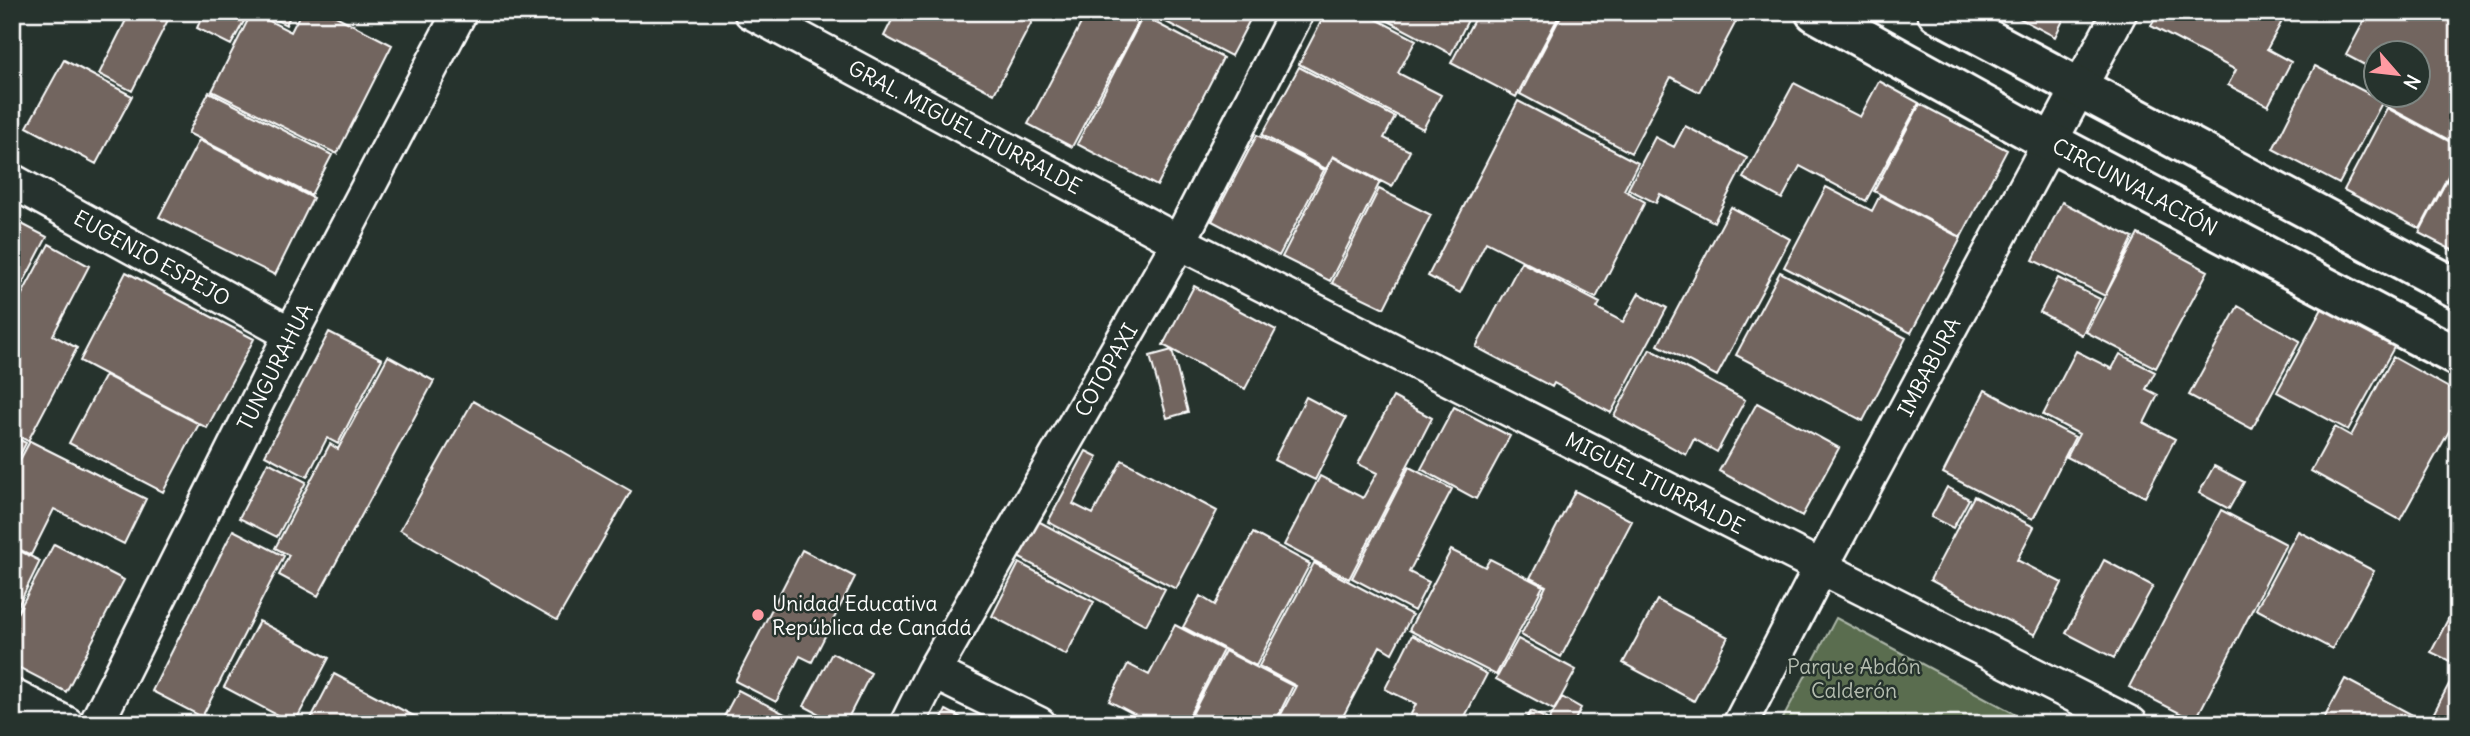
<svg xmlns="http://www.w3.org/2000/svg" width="2470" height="736" font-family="Delius,sans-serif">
  <rect width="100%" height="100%" fill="#26332d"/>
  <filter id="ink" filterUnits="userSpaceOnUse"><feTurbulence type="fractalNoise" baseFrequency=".0143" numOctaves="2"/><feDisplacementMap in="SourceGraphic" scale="14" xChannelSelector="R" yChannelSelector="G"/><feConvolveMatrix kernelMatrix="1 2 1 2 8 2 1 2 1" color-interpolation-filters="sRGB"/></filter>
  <g filter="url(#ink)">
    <path fill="#5a6d50" stroke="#acb6a8" stroke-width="2" d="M1836,618L2034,724H1780Z"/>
    <path fill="#72655e" stroke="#fff" stroke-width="2" d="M130,12H172L132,91L99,74Z
      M204,12H249L231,45L197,28Z
      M252,12L291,32L301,12H328L392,45L337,154L212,91Z
      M261,12H292L286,25Z
      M896,12H1037L994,94L884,36Z
      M1087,12H1138L1142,15L1072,147L1028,124Z
      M1147,12H1254L1231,56Z
      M1326,12H1363L1416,40L1398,73L1441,95L1423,129L1299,64Z
      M1371,12H1472L1451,54Z
      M1478,12H1561L1516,97L1451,63Z
      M1563,12H1741L1699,92L1671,77L1631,153L1520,94Z
      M2008,12H2067L2055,37Z
      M2159,12H2287L2267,49L2291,62L2268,106L2228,85L2236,70L2151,26Z
      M2369,12H2450L2458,16V145L2384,105L2390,94H2418V52H2376V71L2346,55Z
      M1143,16L1223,58L1157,186L1077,144Z
      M64,60L132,96L96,164L27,127Z
      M2315,66L2383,101L2339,184L2273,149Z
      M1299,67L1395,117L1384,138L1410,151L1392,187L1333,156L1326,169L1262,135Z
      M1879,81L1919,103L1866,201L1800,166L1782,199L1743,178L1794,83L1860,117Z
      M209,92L332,155L311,195L188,133Z
      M1518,101L1638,163L1624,190L1645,202L1596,298L1486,242L1460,293L1428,276Z
      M1920,104L2007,150L1961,237L1874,191Z
      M2387,108L2458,146V157L2420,229L2344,190Z
      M1685,126L1747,158L1714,222L1660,194L1656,203L1628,189L1655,137L1674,147Z
      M1257,135L1324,170L1279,256L1212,221Z
      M199,140L313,198L275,275L159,217Z
      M1333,157L1380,182L1330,281L1282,257Z
      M2458,159V253L2419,233Z
      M1826,187L1872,211L1880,195L1961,238L1911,333L1784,267Z
      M1379,189L1431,215L1384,308L1332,283Z
      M2062,202L2133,238L2105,296L2033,260Z
      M1731,207L1790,239L1717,376L1658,345Z
      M12,219L47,237L12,304Z
      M2138,234L2208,271L2156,368L2086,332Z
      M49,244L89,266L53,335L77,348L28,441L12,433V313Z
      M1521,262L1600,303L1597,308L1623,322L1639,293L1667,308L1611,413L1554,383L1552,387L1476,347Z
      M126,272L254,339L207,428L80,361Z
      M1780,272L1906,338L1863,421L1736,355Z
      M2058,278L2100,299L2082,335L2040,312Z
      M1194,286L1276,330L1245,389L1163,345Z
      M2325,303L2397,342L2348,430L2277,392Z
      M2238,306L2300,341L2252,429L2189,395Z
      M329,332L382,359L338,444L327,438L307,477L265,455Z
      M1650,349L1745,400L1717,452L1694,439L1686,455L1614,416Z
      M1172,350L1188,412L1167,418L1150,356Z
      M2076,351L2112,369L2120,354L2155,372L2146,389L2158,395L2144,423L2175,439L2145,497L2067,457L2079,434L2043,415Z
      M388,356L434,381L318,596L279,575L289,555L275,548L330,444L338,449Z
      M2393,357L2458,393V415L2400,520L2311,471L2335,427L2351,436Z
      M105,375L199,424L163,492L69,443Z
      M1985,390L2075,437L2033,519L1943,473Z
      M1306,397L1346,418L1315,480L1274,460Z
      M1393,397L1432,418L1349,579L1284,545L1320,476L1363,498L1377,473L1358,464Z
      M473,401L631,491L557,620L400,530Z
      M1757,403L1839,448L1802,516L1719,471Z
      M1454,407L1510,436L1476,499L1421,469Z
      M12,436L26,443L12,470Z
      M30,441L146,499L124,544L54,509L31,555L12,546V475Z
      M1086,451L1098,457L1073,504L1093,514L1122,460L1217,511L1176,589L1048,522Z
      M268,462L306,482L277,537L239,518Z
      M2214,466L2244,482L2229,509L2199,493Z
      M1409,467L1452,489L1409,572L1429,582L1414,611L1352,578Z
      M1947,487L1969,499L1953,528L1931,517Z
      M1575,491L1632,521L1561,657L1521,635L1546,586L1530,578Z
      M1974,496L2034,527L2017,560L2062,583L2035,635L1930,580Z
      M2221,510L2286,544L2195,721L2129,687Z
      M1038,521L1165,589L1146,625L1018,557Z
      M233,530L284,556L202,717L152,691Z
      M2298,531L2374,571L2332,649L2256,609Z
      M1253,533L1310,564L1256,666L1183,627L1200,596L1215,605Z
      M54,544L124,580L66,692L12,664V623Z
      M12,547L40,561L17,608L12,605Z
      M802,550L855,577L812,662L800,656L776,702L735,681Z
      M1451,550L1485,567L1490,559L1543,586L1496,675L1409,630Z
      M2104,560L2153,586L2114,658L2066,633Z
      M1019,563L1094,602L1066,655L992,616Z
      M1314,563L1412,615L1392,653L1380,646L1339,724H1276L1296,686L1259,666Z
      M1657,600L1728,637L1694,701L1623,663Z
      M2458,600V665L2431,652Z
      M259,621L329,658L294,724L224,687Z
      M1175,625L1223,650L1185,724H1153L1109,701L1128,664L1149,675Z
      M1412,635L1487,674L1461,724H1406L1416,704L1385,689Z
      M1518,639L1576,670L1554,710L1496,679Z
      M1225,651L1293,686L1274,724H1187Z
      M832,653L871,673L845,724H838L804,706Z
      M334,674L429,724H308Z
      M2345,679L2424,721L2422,724H2321Z
      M2449,684L2458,689V724H2433L2429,722Z
      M738,690L804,724H720Z
      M1562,697L1581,708L1573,724H1524L1531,711L1549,720Z
      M946,710L973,724H939Z"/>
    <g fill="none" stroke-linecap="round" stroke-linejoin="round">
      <g stroke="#fff" stroke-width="38">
        <path id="minor" d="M751,12L1179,242L2131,724
          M12,181L291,334
          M933,672L1039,724
          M12,696L67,724
          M96,724L291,334L460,12
          M907,724L933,672L1179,242L1297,12
          M1740,724L1821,567L2120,12"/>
      </g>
      <g stroke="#fff" stroke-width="44">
        <path id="secondary" d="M1815,12L2050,142L2458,357
          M1937,12L2458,289"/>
      </g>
      <use href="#minor" stroke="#26332d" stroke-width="33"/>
      <use href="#secondary" stroke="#26332d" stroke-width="38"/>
    </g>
  </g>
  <circle fill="#ff9aa2" stroke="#26332d" stroke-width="2.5" cx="758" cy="615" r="7"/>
  <g text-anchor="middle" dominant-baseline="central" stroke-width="5" stroke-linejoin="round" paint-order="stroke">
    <g font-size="21" fill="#fff" stroke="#26332d">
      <text transform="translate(965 127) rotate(28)">GRAL. MIGUEL ITURRALDE</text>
      <text transform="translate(2135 187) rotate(28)">CIRCUNVALACIÓN</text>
      <text transform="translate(152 258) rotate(29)">EUGENIO ESPEJO</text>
      <text transform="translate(275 367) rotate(-63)">TUNGURAHUA</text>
      <text transform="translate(1929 367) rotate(-62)">IMBABURA</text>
      <text transform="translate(1106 370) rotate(-60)">COTOPAXI</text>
      <text transform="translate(1655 483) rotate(27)">MIGUEL ITURRALDE</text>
    </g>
    <g font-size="21" fill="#fff" stroke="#26332d" text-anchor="start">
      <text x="772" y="603">Unidad Educativa<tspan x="772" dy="24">República de Canadá</tspan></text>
    </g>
    <g font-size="21" fill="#b5bdb0" stroke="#26332d">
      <text x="1854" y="666">Parque Abdón<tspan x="1854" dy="24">Calderón</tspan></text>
    </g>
  </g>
  <rect width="2470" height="736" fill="none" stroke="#26332d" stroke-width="42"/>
  <rect x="21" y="21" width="2428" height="694" fill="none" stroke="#fff" stroke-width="2.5" filter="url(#ink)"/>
  <g transform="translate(2397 74) rotate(118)"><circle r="33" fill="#26332d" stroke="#7d8581" stroke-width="2"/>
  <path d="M0-5L12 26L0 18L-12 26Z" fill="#ff9aa2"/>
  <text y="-10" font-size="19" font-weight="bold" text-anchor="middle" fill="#ffffff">N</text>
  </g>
</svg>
